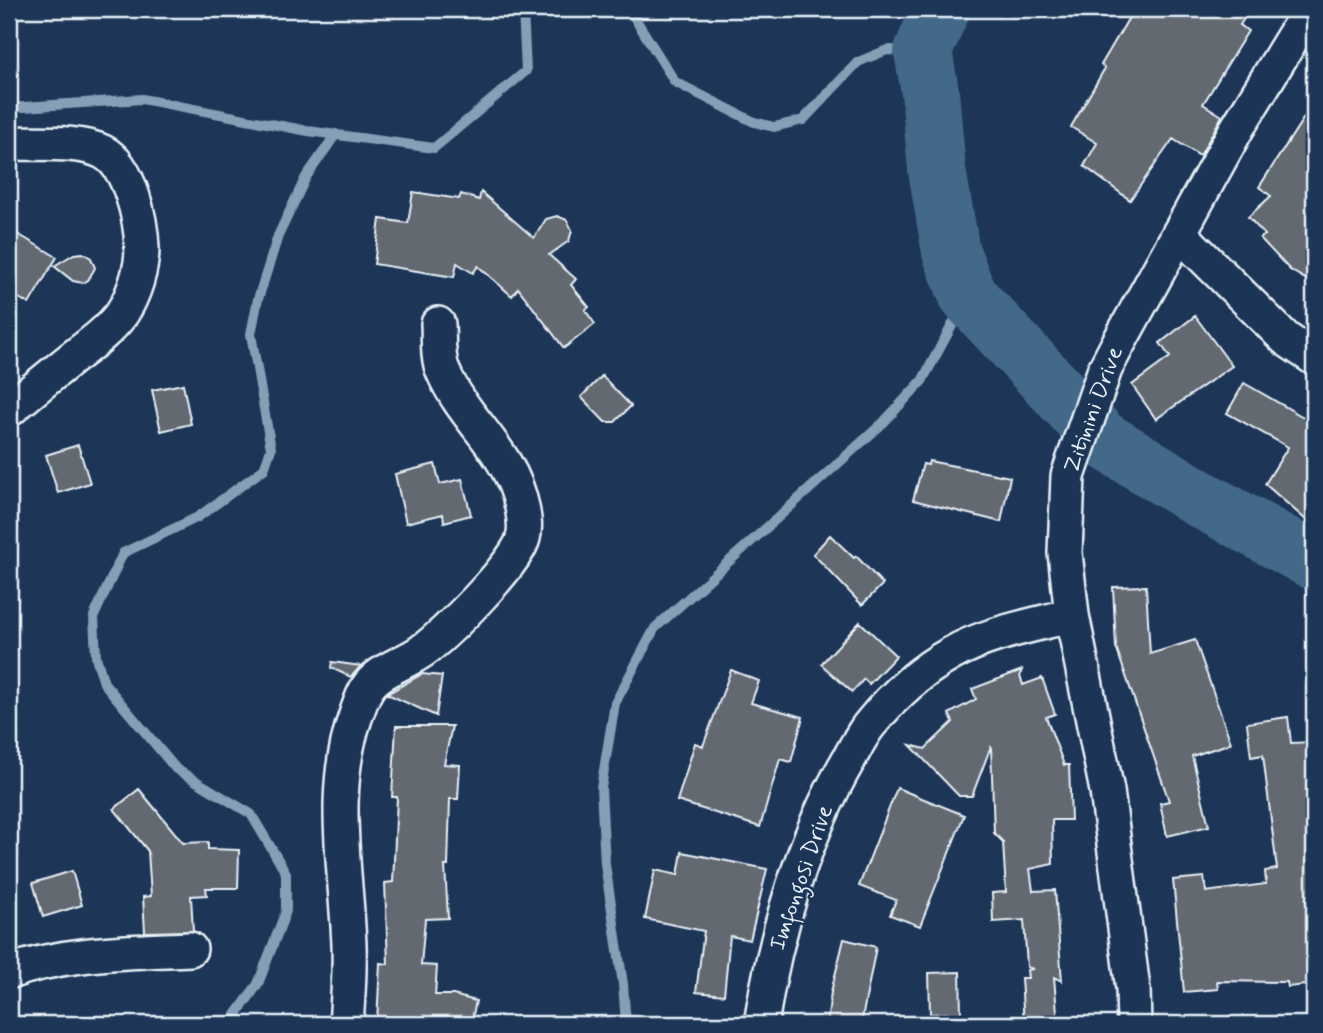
<svg xmlns="http://www.w3.org/2000/svg" width="1323" height="1033" font-family="Mynerve,sans-serif">
  <rect width="100%" height="100%" fill="#1d3557"/>
  <filter id="ink" filterUnits="userSpaceOnUse"><feTurbulence type="fractalNoise" baseFrequency=".0143" numOctaves="2"/><feDisplacementMap in="SourceGraphic" scale="14" xChannelSelector="R" yChannelSelector="G"/><feConvolveMatrix kernelMatrix="1 2 1 2 8 2 1 2 1" color-interpolation-filters="sRGB"/></filter>
  <g filter="url(#ink)">
    <g fill="none" stroke-linecap="round" stroke-linejoin="round">
      <path stroke="#849fb6" stroke-width="10" d="M629,9L675,82L754,122L774,127L803,120L858,62L887,50L923,51
        M9,108L142,99L308,131L434,148L526,71L523,9
        M237,1024L236,1015L258,984L286,911V873L251,814L176,769L104,683L96,657L94,616L123,553L198,517L264,469L271,449L251,334L258,299L278,236L306,177L336,134
        M626,1024L623,984L605,864L601,788L615,703L655,628L883,423L922,381L968,296"/>
      <path stroke="#42688a" stroke-width="58" d="M941,9L923,51L930,92L937,170L951,252L968,296L1102,439L1197,497L1314,561"/>
    </g>
    <path fill="#64696f" stroke="#e8f1f8" stroke-width="2" d="M1134,9H1250L1240,25L1248,31L1203,104L1222,116L1200,156L1173,139L1130,200L1084,166L1097,143L1071,127L1105,68L1101,65Z
      M1314,102V284L1290,270L1260,238L1265,235L1248,217L1271,196L1259,187Z
      M413,192L459,199L461,194L479,200L481,192L534,238L546,219L557,216L567,220L572,230L569,241L549,255L576,279L571,285L589,307L585,310L595,324L564,348L518,288L512,296L478,266L473,273L457,263L454,277L374,264L380,219L408,223Z
      M9,229L57,257L29,304L9,292Z
      M83,253L91,258L95,268L88,280L83,283L73,281L54,266L74,254Z
      M1195,316L1232,366L1156,419L1132,385L1170,357L1160,343Z
      M602,376L631,406L615,422H605L581,397Z
      M1244,383L1305,418L1314,403V527L1265,484L1288,447L1227,413Z
      M183,384L191,424L161,431L152,390Z
      M78,445L90,483L58,493L46,455Z
      M929,461L1010,477L1001,522L913,500L923,464L928,465Z
      M435,464L440,484L462,479L471,515L444,522L443,514L406,523L395,474Z
      M830,535L854,558L856,556L883,584L862,605L813,554Z
      M1146,586L1150,654L1195,640L1231,743L1192,756L1209,826L1167,836L1160,803L1169,801L1116,647L1113,587Z
      M860,622L896,656L869,684L864,679L852,692L821,664Z
      M332,662L361,666L351,677L331,668Z
      M731,670L759,681L751,703L803,717L791,762L780,759L760,827L677,801L695,743L703,746Z
      M1022,670L1020,675L1023,685L1042,678L1055,714L1046,717L1064,765H1069L1071,820H1052L1053,864L1030,869L1033,891L1055,890L1062,981L1054,977L1058,1024H1024L1021,978H1028L1027,970L1033,969L1027,967L1024,920L993,922L992,893L1006,892L1003,842L994,833L991,746L972,796H959L910,745L925,749L953,722L949,714L976,699L972,689Z
      M422,674L442,676L436,716L387,694Z
      M1288,717L1291,743L1314,742V826L1310,827L1314,869V984L1288,987L1287,982L1217,981L1218,989L1184,992L1173,880L1204,877L1206,892L1266,884L1265,871L1277,869L1263,755L1251,757L1247,723Z
      M396,726H452L444,764L460,765L458,799H450L448,866H445L448,918L425,919L421,965L437,966L435,995H453L476,1001L471,1024L377,1022L380,963L388,964L385,883L393,882L397,797H392Z
      M897,788L964,815L920,926L890,915L896,900L859,886Z
      M139,789L183,843L208,842V849L239,850L238,888H206L207,895L191,896L193,931L145,932L143,897L151,896L148,851L114,809Z
      M682,852L767,869L750,940L730,936L724,995L696,992L704,931L645,919L655,870L678,875Z
      M72,871L82,905L43,917L33,883Z
      M844,939L876,947L861,1024H827L831,992Z
      M960,972L961,1013L930,1014L929,973Z"/>
    <g fill="none" stroke-linecap="round" stroke-linejoin="round">
      <g stroke="#e8f1f8" stroke-width="38">
        <path id="street" d="M9,143C37,144 79,140 103,152C130,166 141,220 142,248C142,269 134,295 122,313C108,332 89,345 71,359C50,376 29,393 9,410
          M1179,233L1286,339L1314,358
          M9,972C67,952 129,952 190,949
          M346,1024C348,998 350,972 349,945C346,867 329,790 356,715C360,704 364,690 372,682C385,668 407,662 422,651C444,636 518,562 523,538C526,528 524,517 522,507C511,451 464,421 443,371C437,357 439,339 438,324
          M761,1024C775,934 803,838 849,759C856,747 862,733 871,723C894,695 920,671 951,654C988,633 1031,626 1072,615
          M1134,1024L1133,989L1107,791L1072,615L1065,553L1068,476L1105,369L1117,346L1236,130L1310,9"/>
      </g>
      <use href="#street" stroke="#1d3557" stroke-width="33"/>
    </g>
  </g>
  <g text-anchor="middle" dominant-baseline="central" stroke-width="5" stroke-linejoin="round" paint-order="stroke">
    <g font-size="23" fill="#e8f1f8" stroke="#1d3557">
      <text transform="translate(1094 410) rotate(-70)">Zitinini Drive</text>
      <text transform="translate(802 878) rotate(-71)">Imfongosi Drive</text>
    </g>
  </g>
  <rect width="1323" height="1033" fill="none" stroke="#1d3557" stroke-width="35"/>
  <rect x="18" y="18" width="1288" height="998" fill="none" stroke="#e8f1f8" stroke-width="2.5" filter="url(#ink)"/>
</svg>
